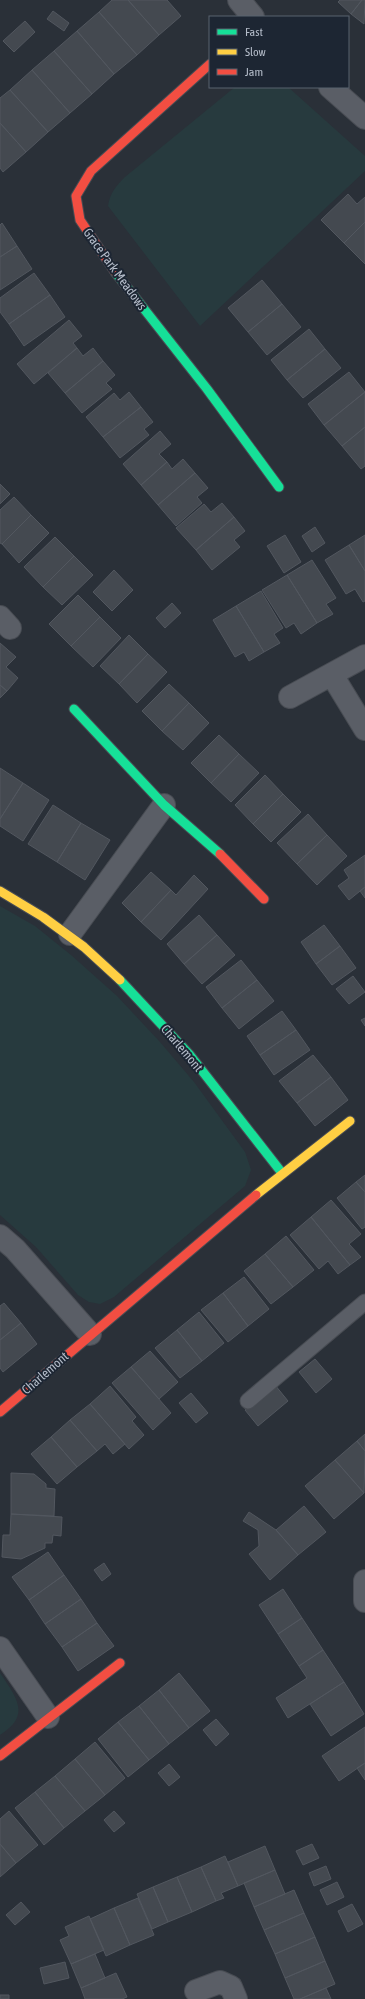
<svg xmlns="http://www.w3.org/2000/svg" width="365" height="1999" font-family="'Asap Condensed',sans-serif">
  <rect width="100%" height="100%" fill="#2a3038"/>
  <path fill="#273a3e" d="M235,87H288L365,156V171L200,326L108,206C110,193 116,186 125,177Z
    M0,906L35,926L71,955L117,996L160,1042L194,1082L245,1152L251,1170L245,1186L114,1297L100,1304L89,1302L78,1295L36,1247L0,1215Z
    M0,1673C16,1697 32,1715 0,1735Z"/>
  <path fill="#444950" stroke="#52575f" d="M112,0H128L159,35L137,55L99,12Z
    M128,0H167L181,16L159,35Z
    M340,0H362L351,14L338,2Z
    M362,0H365L364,24L351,14Z
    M53,11L69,23L64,31L47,19Z
    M99,12L137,55L114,74L77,31Z
    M25,21L35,32L14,52L3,41Z
    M77,31L114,74L92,94L54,51Z
    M54,51L92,94L70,113L32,70Z
    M32,70L70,113L48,132L10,90Z
    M10,90L48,132L26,152L0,123V98Z
    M0,123L26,152L3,172L0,168Z
    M348,194L357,204L365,197V222L344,243L321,220Z
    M365,222V264L344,243Z
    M2,223L17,246L0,257V225Z
    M17,246L32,269L0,290V257Z
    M34,273L50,295L9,324L0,312V298Z
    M262,280L282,304L248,332L228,308Z
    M50,295L65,317L24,346L9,324Z
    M282,304L301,327L267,355L248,332Z
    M69,320L82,336L73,343L77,348L34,384L17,364Z
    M309,329L325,349L287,380L271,360Z
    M77,348L83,356L93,348L103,361L65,393L48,373Z
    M325,349L341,368L303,398L287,380Z
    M103,361L115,375L106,383L112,389L82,413L65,393Z
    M349,372L365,392L324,425L308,404Z
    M129,392L141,407L103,437L86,417L114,393L120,400Z
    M365,392V427L342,446L324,425Z
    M141,407L153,422L144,429L149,435L120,458L103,437Z
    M365,427V466L361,469L342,446Z
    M160,431L171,444L159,454L167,462L141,485L123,464Z
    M183,459L195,473L158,505L141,485L167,462L172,469Z
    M195,473L208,488L197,497L202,503L176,526L158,505Z
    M0,484L10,494L0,504Z
    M14,497L31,515L2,544L0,543V510Z
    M222,503L234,517L196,550L176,528L204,504L211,512Z
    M31,515L49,533L19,563L2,544Z
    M234,517L245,531L234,540L240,547L212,570L196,550Z
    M315,527L325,543L312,552L302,536Z
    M285,535L301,562L284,573L267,546Z
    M365,535V571L349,545Z
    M55,537L74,556L43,587L24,567Z
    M349,545L365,571V601L363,602L355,589L346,594L325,560Z
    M74,556L93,575L62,605L43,587Z
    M312,560L336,598L326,604L333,614L317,623L287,575Z
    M114,570L133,590L112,611L93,592Z
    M287,575L317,623L301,634L294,623L286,628L262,590Z
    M261,591L283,628L274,634L280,643L264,652L236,606Z
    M78,595L100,617L71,646L49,624Z
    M172,603L181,613L165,628L156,618Z
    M236,606L264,652L249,661L244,652L235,657L213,620Z
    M100,617L121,638L93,667L71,646Z
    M129,635L148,654L119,684L100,666Z
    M0,643L16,657L6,667L18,678L7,691L0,685Z
    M148,654L167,672L137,703L119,684Z
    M169,684L189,703L162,731L142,711Z
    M0,685L7,691L0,698Z
    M189,703L209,723L183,750L162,731Z
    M219,735L239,754L211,783L191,763Z
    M239,754L259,773L231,802L211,783Z
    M0,768L23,783L0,819Z
    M265,775L283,794L253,824L235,805Z
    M23,783L49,800L23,841L0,826V819Z
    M283,794L301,812L271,842L253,824Z
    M53,805L81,823L57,862L28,844Z
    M308,814L327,835L297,864L277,843Z
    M81,823L110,840L85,880L57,862Z
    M327,835L347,856L317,885L297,864Z
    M365,855V887L349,900L338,886L349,878L344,870Z
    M151,872L171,890L141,922L122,903Z
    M194,875L208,889L161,940L141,922L171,890L176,895Z
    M365,887V898L360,891Z
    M199,915L217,935L184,964L167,944Z
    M324,925L340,946L316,964L301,942Z
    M217,935L235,955L202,984L184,964Z
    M340,946L356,968L332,985L316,964Z
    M241,960L257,980L222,1008L206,987Z
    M353,976L365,992L349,1004L336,989Z
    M257,980L274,1001L239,1029L222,1008Z
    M282,1011L296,1030L260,1055L247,1036Z
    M365,1018V1026L361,1020Z
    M296,1030L310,1050L274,1075L260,1055Z
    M313,1055L331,1077L297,1103L279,1081Z
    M331,1077L348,1100L315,1126L297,1103Z
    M365,1175V1192L356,1182Z
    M356,1182L365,1192V1227L362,1229L337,1198Z
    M331,1200L361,1234L349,1244L361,1257L350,1265L311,1217Z
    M311,1217L350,1265L338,1274L328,1261L319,1269L290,1235Z
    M286,1236L314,1270L293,1287L265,1254Z
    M265,1254L293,1287L271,1304L244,1271Z
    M244,1277L269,1309L248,1326L223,1293Z
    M223,1293L248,1326L228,1342L201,1310Z
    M4,1303L21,1323L0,1340V1306Z
    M199,1312L224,1343L202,1361L177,1330Z
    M21,1323L37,1344L3,1372L0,1368V1340Z
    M177,1330L202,1361L180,1378L155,1348Z
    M150,1351L178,1382L159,1399L131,1367Z
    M315,1359L332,1379L316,1393L299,1372Z
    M131,1367L171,1413L153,1430L112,1383Z
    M275,1385L288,1401L258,1426L245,1410Z
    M110,1386L136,1417L132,1421L144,1435L129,1449L90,1404Z
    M191,1393L208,1413L196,1423L179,1403Z
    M90,1404L125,1444L113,1454L105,1444L97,1451L70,1420Z
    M70,1420L97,1451L77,1467L51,1437Z
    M365,1434V1451L357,1441Z
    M51,1437L77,1467L57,1484L31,1454Z
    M357,1441L365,1451L364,1493L335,1460Z
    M335,1460L364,1493L334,1519L305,1486Z
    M11,1473L34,1474L46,1484V1488L55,1489L54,1516L11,1514Z
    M304,1506L326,1532L298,1555L276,1530Z
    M249,1512L276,1530L298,1555L270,1580L249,1554L259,1546L258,1530L243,1521Z
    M11,1514L62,1517L61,1536L53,1535L52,1543H45V1548L21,1559L2,1557L3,1535H10Z
    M48,1552L64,1575L29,1600L12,1577Z
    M104,1563L111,1574L102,1581L94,1570Z
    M64,1575L81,1599L45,1624L29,1600Z
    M283,1589L302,1618L278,1634L259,1605Z
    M81,1599L97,1623L62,1647L45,1624Z
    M302,1618L323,1650L299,1666L278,1634Z
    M97,1623L114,1646L78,1671L62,1647Z
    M323,1650L344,1682L288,1718L276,1698L307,1678L299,1666Z
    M179,1673L210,1711L189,1728L159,1690Z
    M344,1682L364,1714L331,1736L310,1704Z
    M159,1690L189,1728L169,1744L139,1706Z
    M139,1706L169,1744L149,1760L118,1722Z
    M216,1719L229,1734L216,1746L203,1730Z
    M118,1722L149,1760L128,1777L98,1739Z
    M365,1727V1763L339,1781L322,1756Z
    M95,1742L125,1778L105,1795L75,1759Z
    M75,1759L105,1795L85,1811L55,1776Z
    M365,1763V1780L357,1768Z
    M169,1764L180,1777L169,1786L158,1773Z
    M55,1776L85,1811L64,1828L35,1792Z
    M35,1792L64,1828L44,1845L15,1808Z
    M9,1811L38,1845L16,1863L0,1844V1819Z
    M114,1811L125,1823L114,1832L104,1820Z
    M0,1844L16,1863L0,1877Z
    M312,1844L319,1858L303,1865L296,1851Z
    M265,1846L275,1870L238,1886L228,1862Z
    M225,1856L238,1886L221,1893L224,1898L216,1901L201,1867Z
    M326,1866L331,1879L314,1886L309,1873Z
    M201,1867L216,1901L192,1912L177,1877Z
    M275,1870L285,1894L254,1907L244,1883Z
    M177,1877L192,1912L168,1922L153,1887Z
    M337,1882L344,1897L327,1905L320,1890Z
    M153,1887L168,1922L152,1929L137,1894Z
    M294,1890L304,1913L264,1930L254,1907Z
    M138,1898L154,1935L130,1945L114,1908Z
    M21,1902L30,1912L15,1925L6,1915Z
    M352,1904L363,1924L348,1932L338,1911Z
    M114,1908L130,1945L106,1956L90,1919Z
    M304,1913L315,1937L275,1954L264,1930Z
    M89,1916L104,1950L71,1964L60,1940L69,1936L65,1927Z
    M315,1937L325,1961L285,1978L275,1954Z
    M95,1954L105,1978L81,1988L71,1964Z
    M325,1961L335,1984L300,1999H294L285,1978Z
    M65,1962L69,1978L44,1984L40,1968Z
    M116,1973L127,1997L122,1999H85L81,1988Z
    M326,1988L331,1999H300Z
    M0,1995H9V1999H0Z"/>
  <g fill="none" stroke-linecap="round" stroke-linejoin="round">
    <g stroke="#484c53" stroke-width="17">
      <path id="lane" d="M248,1401L365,1302"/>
    </g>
    <g stroke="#484c53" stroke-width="24">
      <path id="street" d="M239,0L253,17
        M330,87L365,118
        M0,617L10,628
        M332,675L365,729
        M290,697L365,656
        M70,934L164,805
        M0,1236L15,1249L90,1334
        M365,1581V1601
        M0,1648L48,1717
        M196,1991L220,1982L231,1987L236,1999"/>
    </g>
    <g stroke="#484c53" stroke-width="11">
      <path id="fast" d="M115,272L207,389L279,487
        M74,709L164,805L220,854
        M120,980L189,1054L282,1173"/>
    </g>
    <g stroke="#484c53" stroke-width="11">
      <path id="slow" d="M0,891L43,917L84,947L120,980
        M256,1195L350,1121"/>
    </g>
    <g stroke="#484c53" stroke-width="11">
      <path id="jam" d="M115,272L80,220L76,196L91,171L210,64
        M220,854L264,899
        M0,1412L256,1195
        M0,1756L120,1663"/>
    </g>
    <use href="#lane" stroke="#5a5e66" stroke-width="15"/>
    <use href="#street" stroke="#5a5e66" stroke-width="22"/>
    <use href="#fast" stroke="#16e098" stroke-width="9"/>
    <use href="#slow" stroke="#ffcf43" stroke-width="9"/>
    <use href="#jam" stroke="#f24e42" stroke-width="9"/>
  </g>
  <g text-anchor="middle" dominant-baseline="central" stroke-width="4" stroke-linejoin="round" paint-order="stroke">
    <g font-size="13" fill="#b4bcc9" stroke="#1d2633">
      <text transform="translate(115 269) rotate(54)">Grace Park Meadows</text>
      <text transform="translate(182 1048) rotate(50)">Charlemont</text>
      <text transform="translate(45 1373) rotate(-41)">Charlemont</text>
    </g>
  </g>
  <rect x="209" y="16" width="140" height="72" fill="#1d2633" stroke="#59626f"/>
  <rect x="217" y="29" width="20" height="6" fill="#16e098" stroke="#59626f"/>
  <text x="245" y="36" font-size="12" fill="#b4bcc9">Fast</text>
  <rect x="217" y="49" width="20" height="6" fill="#ffcf43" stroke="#59626f"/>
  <text x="245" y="56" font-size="12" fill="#b4bcc9">Slow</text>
  <rect x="217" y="69" width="20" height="6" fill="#f24e42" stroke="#59626f"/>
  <text x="245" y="76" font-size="12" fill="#b4bcc9">Jam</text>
</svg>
